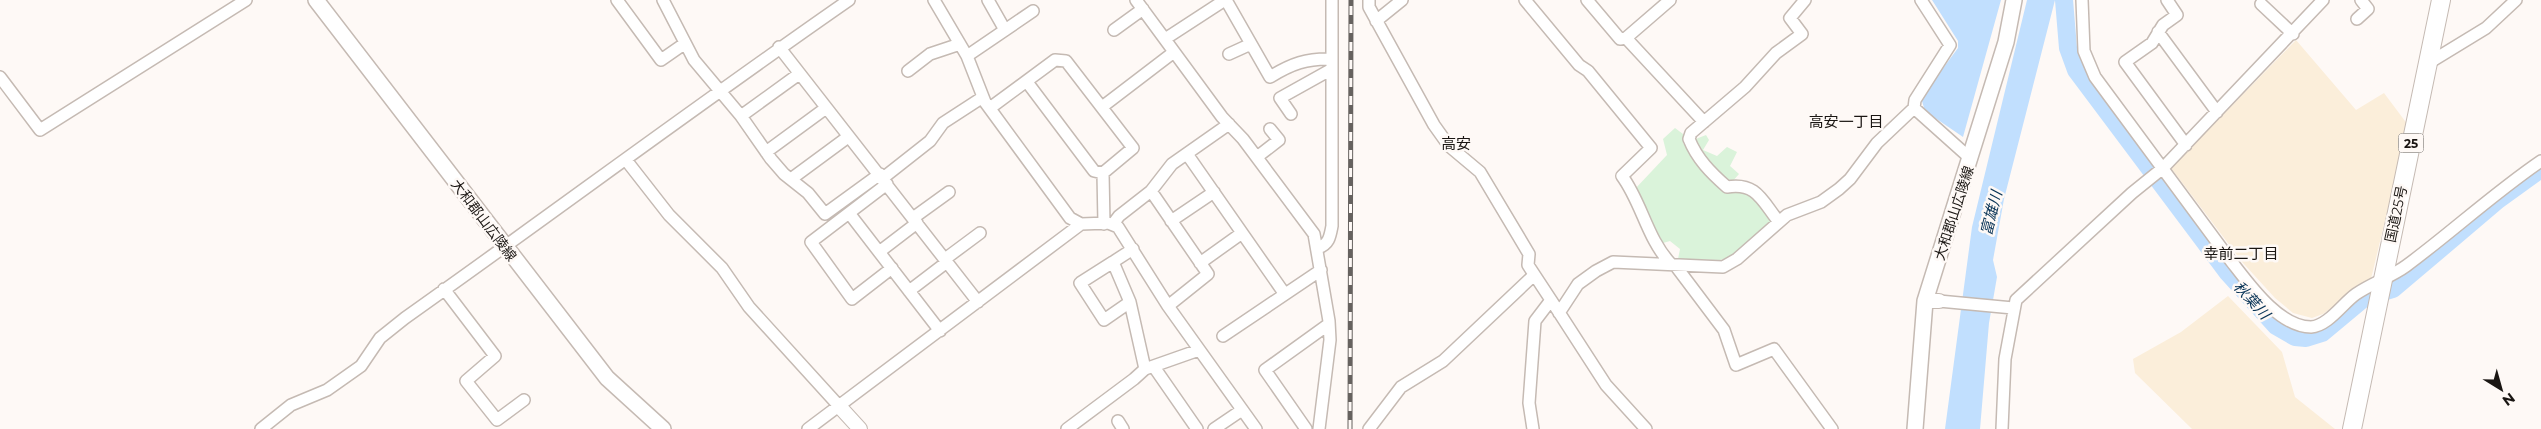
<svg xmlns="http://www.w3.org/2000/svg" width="2541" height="429" font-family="Montserrat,'Noto Sans JP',sans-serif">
  <rect width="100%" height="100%" fill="#fef9f6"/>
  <path fill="#fbeeda" d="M2296,40L2356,110L2384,93L2408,125L2371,279L2323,314L2312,318L2293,313L2275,298L2243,263L2171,168Z
    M2228,296L2282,352L2295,397L2335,429H2192L2135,373L2133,359L2181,332Z"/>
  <path fill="#daf3da" d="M1675,128L1683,134V144L1706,135L1709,140L1703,150L1717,156L1727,147L1737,152L1730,166L1739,174L1731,183L1750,193L1774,222L1732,257L1720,260L1678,259L1680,249L1670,241L1663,243L1635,189L1667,155L1663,139Z"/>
  <path fill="#c1dffe" d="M1932,0H2001L1963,137L1925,111L1921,98L1958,48V41Z
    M2027,0H2055L2004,199L1993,260L1997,277L1989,323L1980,429H1945L1972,227Z"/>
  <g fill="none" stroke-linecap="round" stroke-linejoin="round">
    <path stroke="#c1dffe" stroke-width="18" d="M2064,0L2068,48L2076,70L2228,273L2276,326L2295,337L2306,338L2322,333L2364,298L2393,289L2498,200L2541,169"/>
    <g stroke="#c5bab3" stroke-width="14">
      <path id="minor" d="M617,0L661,60L684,44
        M663,0L694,60L741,116L771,159L784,174L808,193L825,214L880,174
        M934,0L967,56L985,102L1070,218L1081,224L1108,223L1118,227L1168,306L1256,429
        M988,0L1005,30
        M1136,0L1222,117L1243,139L1314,234L1329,321L1330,340L1319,429
        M1226,0L1270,77C1291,64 1307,58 1332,59
        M1369,0V7L1434,125L1449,146L1480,172L1529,254L1528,265L1551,300
        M1525,0L1579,65L1588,71L1651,148L1622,176C1642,203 1647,239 1671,264
        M1587,0L1620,39L1626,38L1670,0
        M2082,0L2084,51L2095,77L2231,261C2249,284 2279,327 2311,327C2328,326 2343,303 2356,294C2372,283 2391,277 2406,266C2452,232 2494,193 2541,161
        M2167,0L2177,15L2163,25L2152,43L2125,62L2186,145
        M2261,4L2293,34
        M2357,19L2368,9L2361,0
        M1376,21L1402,0
        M1114,30L1143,9
        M2158,32L2217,112
        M1626,38L1704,122
        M1165,39L1225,0
        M779,47L978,302
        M1229,54L1251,44
        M967,56L1033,11
        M2427,64L2486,28L2516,0
        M908,71L930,54L960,44
        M0,77L40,130L246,0
        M1102,107L1174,52
        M990,108L1055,60L1066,61L1133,148L1103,173L1094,171L1027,82
        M1914,108L1971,159
        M1291,114L1280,98L1332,69
        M741,116L799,74
        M766,152L826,108
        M1187,154L1284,293
        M1257,157L1279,140L1270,129
        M626,160L669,215L722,268L749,307L839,406
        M1103,173L1104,224
        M883,178L930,141L943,123L983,97
        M791,179L848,137
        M887,184L811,242L852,299L892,268
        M1151,191L1208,274L1168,306
        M849,213L940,331
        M913,218L949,192
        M1171,221L1214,192
        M1779,222C1762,201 1757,182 1727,187C1711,173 1697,159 1689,139L1691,133L1745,87L1776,53L1802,34L1790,18L1805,0
        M1113,224L1119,216L1151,191L1172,164L1229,124
        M1318,248C1329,244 1330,237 1332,226V0
        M879,252L917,223
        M945,259L980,233
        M1113,262L1133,249
        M1200,263L1242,233
        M1675,265L1724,330L1736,365L1774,349L1832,429
        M444,289L495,356L466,381L497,420L524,400
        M909,291L947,262
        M1939,301L2013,308
        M1130,302L1104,320L1080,283L1113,262L1130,302L1145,369
        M1559,313L1578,284L1596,271L1613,262L1723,267L1737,259L1787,215L1821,202L1839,189L1850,179L1877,143L1914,108L1915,100L1950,45L1921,0
        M1223,336L1321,270
        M1154,367L1197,429
        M1118,421L1123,429
        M261,429L291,405L327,390L361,366L380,338L405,318C553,213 699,104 849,0
        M808,429L1081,224
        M1067,429L1134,379L1145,369L1199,350
        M1214,429L1242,410
        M1306,429L1265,370L1329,324
        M1369,429L1401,387L1443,361L1534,275
        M1533,429L1529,403L1535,321L1551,300L1606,385L1646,429
        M2002,429L2005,359L2016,300L2132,193L2163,168L2323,0"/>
    </g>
    <g stroke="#c5bab3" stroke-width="16">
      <path id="tertiary" d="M1925,301H1939
        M839,406L860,429"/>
    </g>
    <g stroke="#c5bab3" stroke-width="18">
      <path id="secondary" d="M316,0L607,378L663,429
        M1915,429L1925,301L2006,42L2014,0"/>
    </g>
    <g stroke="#c5bab3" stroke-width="20">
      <path id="trunk" d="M2352,429L2441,0"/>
    </g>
    <use href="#minor" stroke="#fff" stroke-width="11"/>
    <use href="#tertiary" stroke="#fff" stroke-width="14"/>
    <use href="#secondary" stroke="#fff" stroke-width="15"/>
    <use href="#trunk" stroke="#fff" stroke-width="18"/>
    <g stroke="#66625f" stroke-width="5">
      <path id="rail" d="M1350,429L1351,0"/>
    </g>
    <use href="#rail" stroke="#fef9f6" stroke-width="3" stroke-dasharray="9" stroke-linecap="butt"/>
  </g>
  <g text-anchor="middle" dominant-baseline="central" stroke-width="5" stroke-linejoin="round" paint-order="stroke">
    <rect fill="#fef9f6" stroke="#5e5a57" stroke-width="1" x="2398.5" y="133.5" width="25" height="19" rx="4"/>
    <g font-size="12" font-weight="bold" fill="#1a1613">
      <text x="2411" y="143">25</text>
    </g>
    <g font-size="14" fill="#1a1613" stroke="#fef9f6">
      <text transform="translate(1954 213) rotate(-72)">大和郡山広陵線</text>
      <text transform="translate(2396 214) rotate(-78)">国道25号</text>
      <text transform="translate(484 220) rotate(53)">大和郡山広陵線</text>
    </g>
    <g font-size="15" fill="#1a1613" stroke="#fef9f6">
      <text x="1846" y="121">高安一丁目</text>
      <text x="1456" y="143">高安</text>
      <text x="2241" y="253">幸前二丁目</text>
    </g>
    <g font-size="15" font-style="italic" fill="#083356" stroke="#fef9f6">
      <text transform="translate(1991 213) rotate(-76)">富雄川</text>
      <text transform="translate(2252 300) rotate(48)">秋葉川</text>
    </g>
  </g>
  <g transform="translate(2501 389) rotate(143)" stroke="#fef9f6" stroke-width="4" paint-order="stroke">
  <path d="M0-4L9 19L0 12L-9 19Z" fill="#1a1613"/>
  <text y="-8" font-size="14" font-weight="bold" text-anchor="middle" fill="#1a1613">N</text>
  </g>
</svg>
